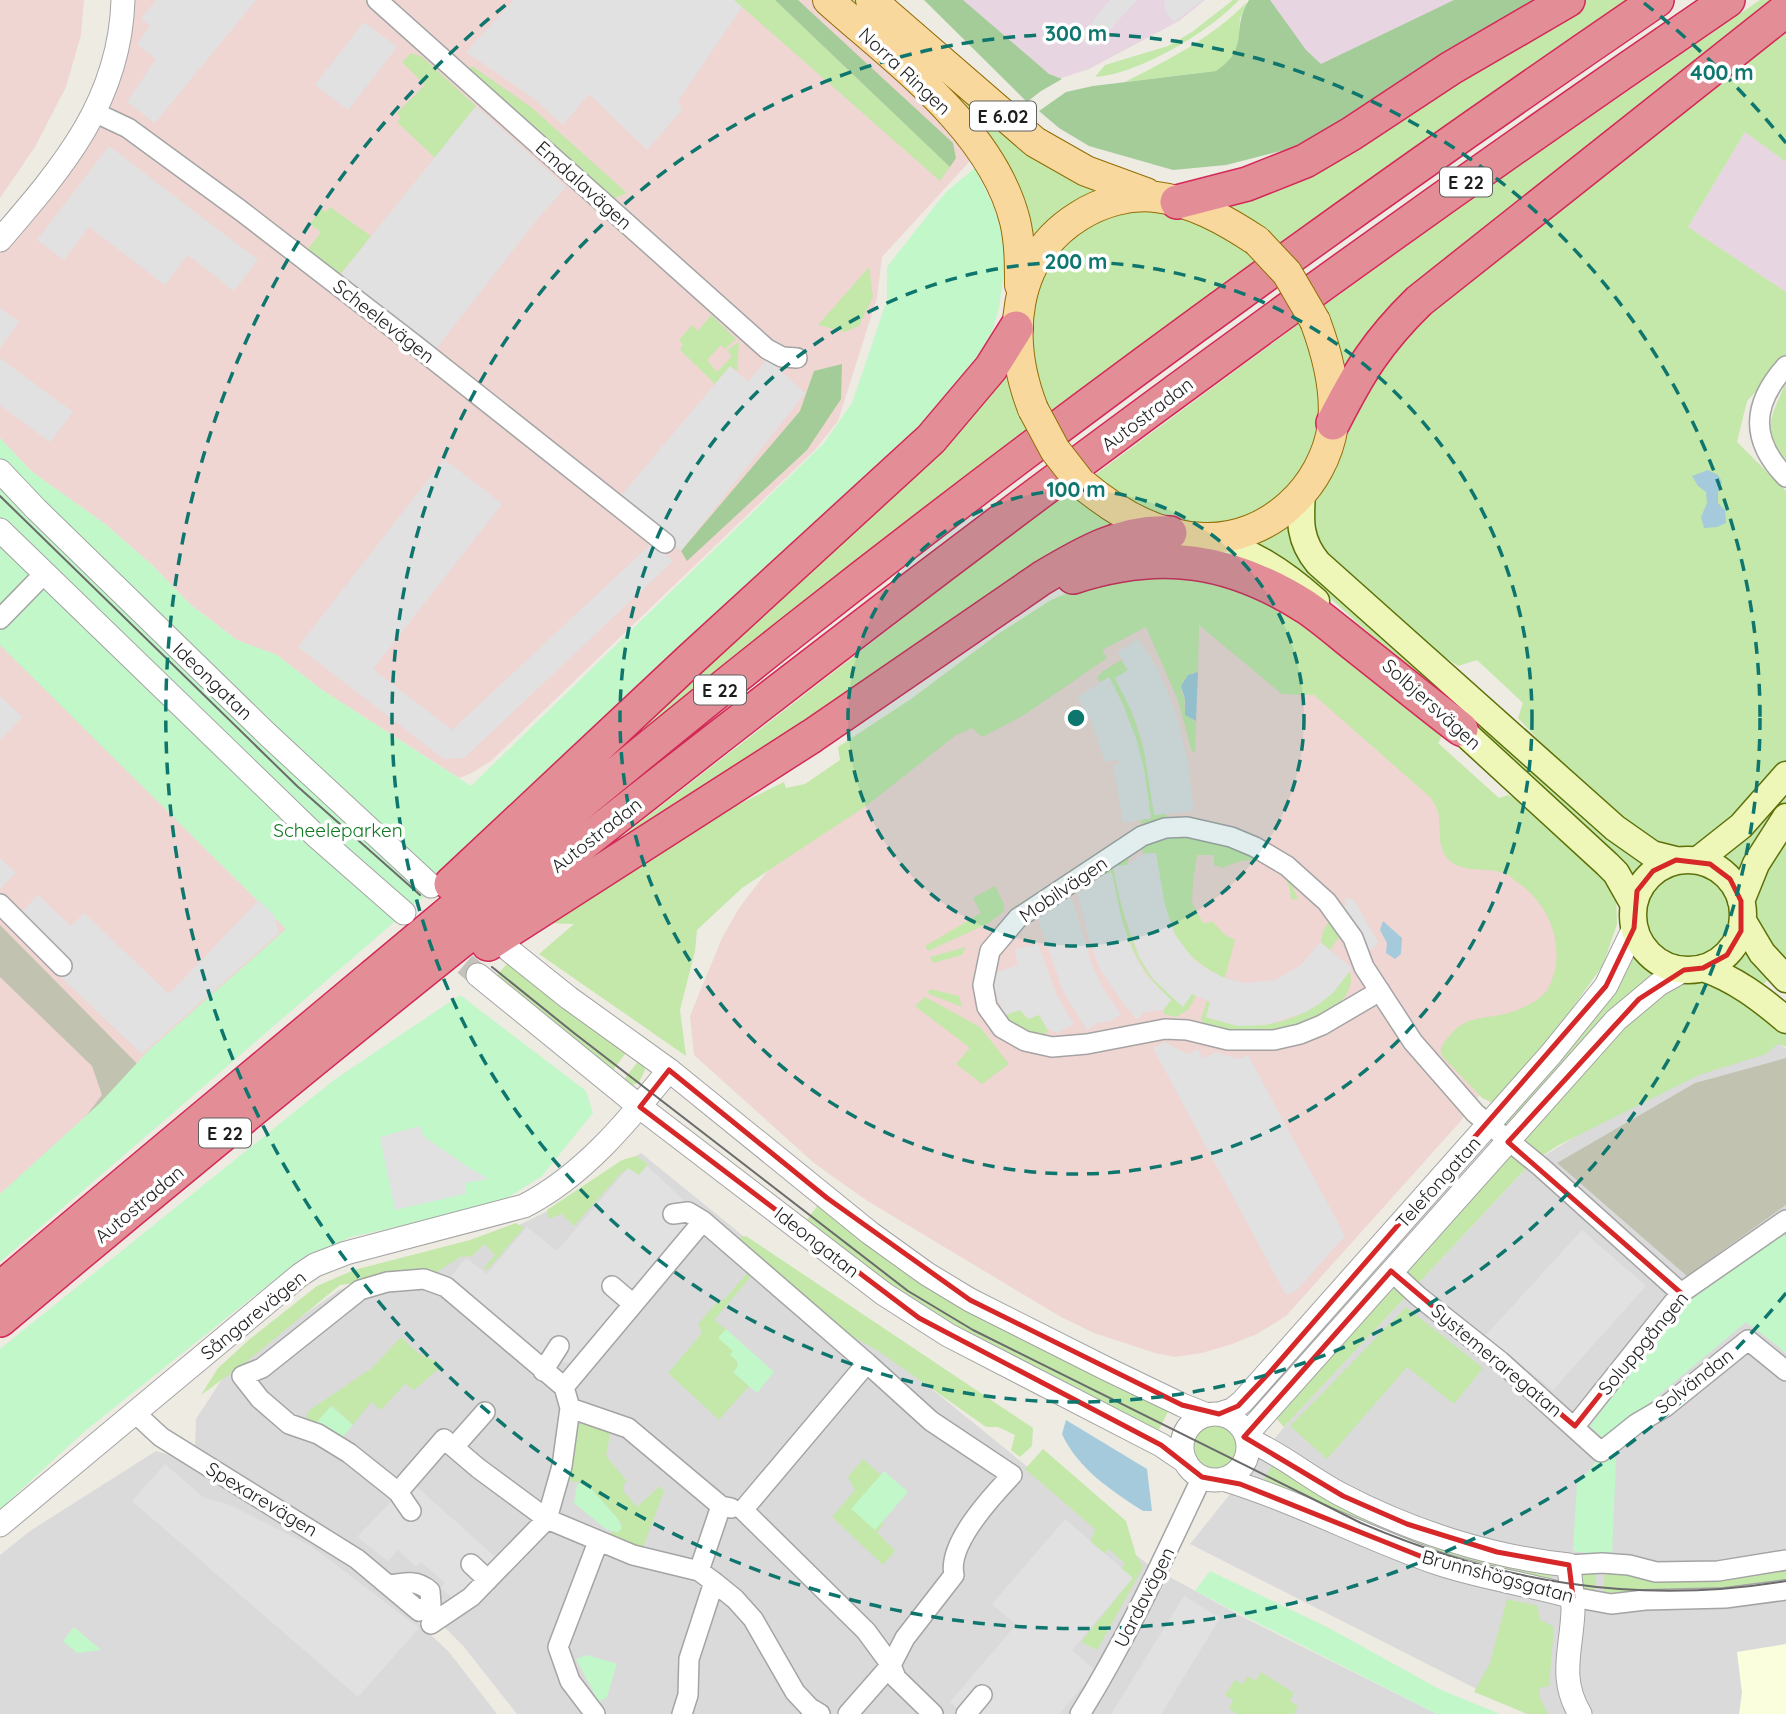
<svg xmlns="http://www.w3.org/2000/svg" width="1786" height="1714" font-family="Quicksand,sans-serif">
  <rect width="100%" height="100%" fill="#eeebe3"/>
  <path fill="#dbdada" d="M1777,1042L1786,1049V1714H1526L1190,1544L1284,1427L1529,1165L1671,1078Z
    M641,1153L1151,1567L1101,1667L1069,1714H517L464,1647L389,1571L195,1448L196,1419L230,1367L339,1290L444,1261L542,1214Z
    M156,1451L181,1458L331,1549L395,1601L449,1652L497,1714H0V1555L30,1531Z
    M1157,1572L1168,1576L1239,1615L1437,1714H1080Z"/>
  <path fill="#efd6d3" d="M0,0H84L81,35L66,87L35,147L0,198Z
    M123,0H828L981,149L882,257L877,298L838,421L815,450L491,761L470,774L459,778L322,690L277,655L237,640L191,605L152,565L105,524L31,471L0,438V240L73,150Z
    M0,556L373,922L0,1245Z
    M1158,604L1266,643L1562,907L1571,962L1497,1071L1459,1123L1286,1316L1257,1334L1232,1344L1202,1353L1175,1357L1155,1353L1094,1333L1061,1317L866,1200L814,1163L694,1055L690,1016L722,938L739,908L766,873L790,850L969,716Z"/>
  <path fill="#e7d5e2" d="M946,0H1205L1179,21L1089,69L1043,84Z
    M1269,0H1463L1312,72Z
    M1745,132L1786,162V292L1688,227Z"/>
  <path fill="#fbfedc" d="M1786,1644V1714H1739L1742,1693L1737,1652Z"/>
  <path fill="#c1c2af" d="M0,925L165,1092L0,1229L102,1095L92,1066L0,977Z
    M1786,1058V1205L1687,1276L1557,1163L1695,1083Z"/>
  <path fill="#c4e7aa" d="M734,0H775L950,167L940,181Z
    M843,0H855L983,114L1114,191L1030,246C1029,216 1020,193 1007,166Z
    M1233,0H1239C1209,32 1139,74 1095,77L1105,65L1168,46L1192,32Z
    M1587,0H1630L1278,246L1217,204L1496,54Z
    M1760,0H1786L1342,380L1322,307L1500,179Z
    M1247,2L1240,19L1238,48L1230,62L1216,71L1125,82C1170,59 1212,38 1247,2Z
    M1786,21V162L1745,132L1688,227L1786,292V359L1747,401L1737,442L1786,491V763L1706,843L1688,850L1669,849L1645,838L1551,753L1518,718L1523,703L1477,660L1458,666L1423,642L1315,545L1310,509L1363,385L1401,332Z
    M411,53L422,57L476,106L435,158L397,122L401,118L397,113L425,85L402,62Z
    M472,66L531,107L627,193L613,199L523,118L467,72Z
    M330,207L371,236L340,275L307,250L321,232L310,224L321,209L326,212Z
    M1148,210C1190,216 1227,233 1258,261L1049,414L1038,387L1030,331L1039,275L1066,240L1108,214Z
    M869,267L873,297L859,326L845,332L818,325Z
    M711,315L736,339L725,349L721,345L707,360L717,372L732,356L727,350L739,342L737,371L730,366L715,384L680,350L683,344L679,340L692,325L698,331Z
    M1300,323C1311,352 1322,379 1322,411C1322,419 1318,428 1316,436C1300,495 1248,532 1187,523C1151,518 1122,496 1092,477Z
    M1008,356L1028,430L715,673L563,795Z
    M1786,382V462C1759,431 1772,416 1786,382Z
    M1070,489L1120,525L519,916Z
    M1290,521L1649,862L1632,880L1596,839L1309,579L1285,560L1252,541Z
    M1106,577H1220L1332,637L1442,736L1438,743L1499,798L1508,795L1536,809L1604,874L1616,894L1617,924L1603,965L1548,1042L1493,1103L1482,1098L1444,1058C1438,1050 1441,1047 1446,1040C1467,1012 1483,1021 1512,1012C1524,1008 1542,999 1548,989C1568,950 1551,905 1517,882C1513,879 1508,874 1503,873C1488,867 1465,873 1451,862C1435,848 1442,830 1438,812C1437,807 1433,802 1431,798L1314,695L1282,694L1199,625L1198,672L1192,673L1181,692L1185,699L1184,706L1193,721H1196L1195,751L1192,752L1178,700L1146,627L1102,650L1107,658L1024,715L982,737L972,728L956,735L866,806L742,888L697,930L695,951L680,1010L686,1056L539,954L574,924L543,923L699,824L784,782L786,788L805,784L840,760L838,747L911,699L998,634L1051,600Z
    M1121,660L1128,670L1115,679C1141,722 1149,766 1154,815L1166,813L1167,818L1141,824L1140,820L1151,818C1145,768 1134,721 1109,677L1101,682L1097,678L1102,672Z
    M1786,789V805L1741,875L1733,865L1721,857Z
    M1786,835V963C1739,904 1751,896 1786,835Z
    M1165,836C1199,835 1256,846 1282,871C1290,879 1294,889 1298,900L1291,899C1289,860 1252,852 1223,868L1214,865V855H1197L1193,881L1192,903L1203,923L1213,922L1225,935L1235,940L1225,978C1167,951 1165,912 1156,853L1143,854L1142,846Z
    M1126,857L1129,859L1127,865L1113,867C1125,924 1134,969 1183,1006L1192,994L1196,996L1188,1010L1176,1017L1164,1014L1163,1010L1171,1000C1131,965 1121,923 1111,873L1101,875L1100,870Z
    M1645 915a44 44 0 1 1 88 0a44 44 0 1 1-88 0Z
    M995,886L1004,904V911L989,923L928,951L925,946L981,913L973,898Z
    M1330,919L1341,934L1330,950L1321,942L1323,931Z
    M966,947L962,955L933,963L930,957Z
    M1745,950L1771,976L1759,989L1730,967Z
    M1633,952L1661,974L1509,1129L1504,1125L1505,1122L1607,1001L1626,973Z
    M512,958L628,1050L610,1074L493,980Z
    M1350,971C1361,1017 1271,1036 1238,1033C1227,1032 1216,1028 1205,1026L1201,1019L1207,1001L1211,1003L1206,1017C1263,1037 1315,1020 1350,971Z
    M1707,980L1769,1018L1786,1033V1047L1778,1044L1766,1054L1699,1075L1557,1146L1529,1165L1284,1427L1275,1417L1630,1021L1658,996L1684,981Z
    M930,989L959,996L962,1007L927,993Z
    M925,997L980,1027L1009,1064L982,1084L956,1064L970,1048L915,1006Z
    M1020,1010L1039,1015L1048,1031L1043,1036L1027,1034L1002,1016Z
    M640,1059L645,1070L639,1082L629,1087L621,1083Z
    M636,1156L648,1164L639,1175L623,1171L574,1226L562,1214L549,1219L547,1210L622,1160Z
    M821,1201L1171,1406L1156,1435L943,1327L803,1225Z
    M516,1223L524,1228L487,1270L484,1268L495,1255L484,1244L472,1256L460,1257L437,1272L340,1285L246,1362L201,1395L218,1368L250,1339L317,1286L354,1270L470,1240Z
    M746,1236L1033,1428L1032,1446L1020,1457L1011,1450L1015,1435L998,1427H986L880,1352L824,1320L735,1238Z
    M750,1270L754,1273L714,1320L726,1329L719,1338L733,1351L738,1366L733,1372L749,1386L719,1420L668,1373L702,1333L698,1324L719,1300L722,1302Z
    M1406,1307L1483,1368L1454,1404L1407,1367L1327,1459L1290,1426Z
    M401,1337L419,1354L434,1360L442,1366L414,1390L405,1384L381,1410L371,1402L353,1425L332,1406L313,1426L306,1419L308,1411L372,1368Z
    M581,1419L611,1430L606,1456L627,1481L624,1484V1492L637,1507L660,1486L664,1491L642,1550L608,1541L612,1531L618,1532L622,1524L618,1519L586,1483L568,1481L565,1479L572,1423Z
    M1193 1447a23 23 0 1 1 46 0a23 23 0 1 1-46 0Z
    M1043,1449L1126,1521L1136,1555L1143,1567L1097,1650L1081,1642L1126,1586L1118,1573L1125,1564L1109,1549L1100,1559L1089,1546L1095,1529L1025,1469Z
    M863,1459L895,1487L873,1512L884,1523L877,1532L895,1551L883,1565L832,1517L855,1490L848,1477Z
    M1275,1459L1551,1573L1550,1586L1494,1573L1261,1485Z
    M1786,1567V1585L1603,1597L1605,1569Z
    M1597,1568L1594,1597L1584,1591L1581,1575L1583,1572Z
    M1507,1599L1538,1606L1539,1619L1554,1627L1549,1686L1540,1688V1698L1548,1714H1528L1474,1692L1490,1663Z
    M1261,1672L1294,1693L1290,1701L1298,1706L1294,1714H1236L1229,1708L1233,1700L1225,1695L1235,1680L1243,1684L1248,1676L1255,1681Z"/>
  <path fill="#a4cc99" d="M775,0H798L953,143L956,158L950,167Z
    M924,0H963L1049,74L1062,79L1041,91L1027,102Z
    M1249,0H1270L1306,50L1321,64L1454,0H1541L1418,76L1405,78L1385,97L1293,148L1226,165L1173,170L1089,146L1059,128L1039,111L1066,92L1093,86L1216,71C1251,48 1230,31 1249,0Z
    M842,364L841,399L807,450L687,561L681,551L800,411L814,371Z"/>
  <path fill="#c1f7c9" d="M975,168L994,208L1003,237L1004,271L999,308L989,342L955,398L835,509L670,656L457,868L0,1262V1194L100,1103L149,1050L286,929L0,645V438L31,471L105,524L152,565L191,605L237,640L277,655L322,690L471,786L824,443L852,403L887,300V267L946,192Z
    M460,995L586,1091L593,1113L542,1176L509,1197L452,1214L351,1237L299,1260L85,1431L0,1509V1349L334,1080Z
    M1783,1234L1786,1237V1354L1778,1346L1746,1322L1605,1440L1590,1426L1678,1309Z
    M726,1329L774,1372L757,1393L733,1372L738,1366L737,1361L730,1355L733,1351L718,1338Z
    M331,1406L353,1425L341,1439L316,1423Z
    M1607,1447L1616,1460L1612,1557L1573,1551L1577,1484L1592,1467L1601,1452Z
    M884,1471L908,1492L875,1530L851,1509Z
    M580,1482L586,1483L618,1519L622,1528L618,1532L606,1529L574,1503L577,1485Z
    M1210,1571L1327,1627L1441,1690L1500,1714H1437L1195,1591Z
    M74,1627L101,1650L77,1653L63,1641Z
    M587,1655L617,1664L607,1697L599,1702L576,1659Z"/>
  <path fill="#e1e1e1" d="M156,0H256L155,123L127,102L156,59L137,44L150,26L141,19Z
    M514,0H734L742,7L678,101L682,110L647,150L589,94L563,125L532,97L466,52Z
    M1110,0H1137L1094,47L1078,40Z
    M1164,0H1203L1174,22L1166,12Z
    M364,22L397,47L348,110L315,85Z
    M476,106L566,187L539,217L435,350L340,275Z
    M109,146L258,260L234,291L188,255L165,285L89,227L64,260L37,240Z
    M0,308L19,322L0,348Z
    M0,358L73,412L50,442L0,405Z
    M767,359L805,393L681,551L620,497L730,366L748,382Z
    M444,459L502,504L373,669L452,730L652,543L673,561L464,758L444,759L298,647Z
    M1139,639L1159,671L1177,715L1188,763L1194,811L1154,815L1143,744L1133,714L1115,678L1128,670L1117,652Z
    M1109,677L1124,707L1136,738L1144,769L1151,818L1123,823L1113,765L1119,764L1118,760L1105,762L1091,721L1077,697Z
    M0,696L22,717L0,740Z
    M1156,853L1165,905L1175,935L1194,960L1212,972L1225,978L1245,983L1275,980L1301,965L1320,942L1352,968L1333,993L1319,1004L1306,1012L1266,1025L1237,1026L1206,1017L1210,1002L1192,994L1183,1007L1153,979L1139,957L1121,904L1113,866L1127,865L1143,854Z
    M0,858L16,873L0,889Z
    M1112,873L1122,921L1134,954L1146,975L1171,1000L1163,1010L1144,1012L1137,1020L1123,1003L1101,971L1089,941L1077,891L1089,889L1101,875Z
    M38,895L71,926L84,913L169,994L259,900L274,915L279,933L142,1054L8,927Z
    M1072,898L1092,965L1104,990L1121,1014L1111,1021L1097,1023L1087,1030L1063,991L1037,916L1047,913L1055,902Z
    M1346,898L1354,900L1378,942L1369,952L1344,909Z
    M1038,944L1057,996L1074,1024L1057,1033L1047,1028L1039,1015L1028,1019L1020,1010L1004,1015L990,977L992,974L1018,965L1015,949Z
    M1164,1042L1188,1054L1198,1049L1203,1058L1217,1052L1238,1059L1248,1055L1345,1236L1296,1291L1286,1295L1153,1048Z
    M420,1126L423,1136L468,1167L489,1179L465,1183V1194L395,1210L380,1137Z
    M647,1166L690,1206L681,1216L692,1228L572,1364L538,1358L450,1278L466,1258L487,1274L527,1227L557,1251L628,1168L639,1175Z
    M1582,1230L1646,1286L1553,1390L1485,1336Z
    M165,1464L204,1498L228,1504L311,1546L419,1628L358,1697L132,1501Z
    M417,1487L501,1562L466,1595L453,1599L441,1588L445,1583L421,1562L416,1567L398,1550L388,1561L357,1537L393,1500L400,1506Z
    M1065,1519L1133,1578L1072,1650L1096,1671L1059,1714H964L950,1702L1016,1625L992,1604Z
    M1184,1596L1220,1618L1171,1698L1161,1714H1111Z"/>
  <path fill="#a5cadb" d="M1708,470L1718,475L1722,482L1718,493V503L1725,510L1726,523L1717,527L1704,528L1701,517L1707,503L1706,492L1698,486L1692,476Z
    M1198,672L1196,721L1185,715V699L1181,686L1188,675Z
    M1383,921L1402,938L1401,954L1395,959L1386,953L1387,943L1380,930Z
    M1066,1420L1147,1469L1152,1511H1143C1112,1491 1078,1469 1062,1434Z"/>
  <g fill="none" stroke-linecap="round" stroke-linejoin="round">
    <path stroke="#c4c2bb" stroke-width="23" stroke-dasharray="23 11" stroke-linecap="butt" d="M439,942L478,975"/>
    <g stroke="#a4a4a4" stroke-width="22">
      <path id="minor" d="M377,0L767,349L782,357L797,358
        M94,112L128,128L240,210L415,345L665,543
        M1786,366C1751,405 1750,440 1786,477
        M0,619L45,573
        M0,904L62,966
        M1380,991L1322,1025L1300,1034L1274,1040H1228L1187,1030L1165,1029L1087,1044L1052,1047L1025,1041L1002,1028L987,1007L983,985L990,951L1018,918L1142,836L1165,828L1187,827L1231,837L1255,847L1287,866L1327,902L1353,938L1364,967L1413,1042L1475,1113L1541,1167L1681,1293
        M673,1214L688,1212L703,1221
        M1391,1271L1418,1296L1500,1361L1601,1452L1636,1424L1665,1407L1748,1340L1786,1371
        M612,1286L633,1304
        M543,1371L559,1346
        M564,1387L446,1287L424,1279L387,1282L360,1290L262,1368L242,1376L260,1399L289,1424L318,1434L349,1453L398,1492L444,1439L478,1468L547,1519L633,1555L699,1571L714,1582L735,1599L753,1619L795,1692L810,1708L820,1714
        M570,1408L628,1428L721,1506
        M135,1413L161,1437L357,1559L419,1611L431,1604L430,1591C418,1580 405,1582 390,1585
        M1575,1426L1681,1293L1786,1220
        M454,1447L485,1412
        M398,1492L411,1511
        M471,1564L488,1580
        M1569,1565L1602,1563L1629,1565L1656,1572L1718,1571L1786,1560
        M699,1571L721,1506L731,1508
        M1573,1597L1611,1604L1645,1600L1725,1598L1786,1590
        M431,1624L471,1597L547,1519L562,1466L570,1408L564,1387L703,1221L867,1363L743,1510L866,1631L891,1665L896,1678L933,1714
        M595,1714L570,1681L558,1647L598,1542
        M682,1714L688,1695L689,1659L714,1582
        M848,1714L891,1665L905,1638L954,1575C947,1544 992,1496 1012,1475L931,1421L867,1363
        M966,1714L982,1695
        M1080,1714C1127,1639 1164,1557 1202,1477"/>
    </g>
    <g stroke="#a4a4a4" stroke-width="25">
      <path id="tertiary" d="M0,240C63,167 120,101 123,0
        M0,471L36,509L267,734L431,886
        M0,530L315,835L404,913
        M509,950L569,998L669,1070L870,1233L927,1274L970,1300L1107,1369L1182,1405L1207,1415
        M478,975L640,1107L884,1294L948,1335L1161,1445L1186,1462
        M1219,1414L1232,1410L1242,1402L1551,1054L1606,986L1634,928
        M1182 1447a33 33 0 1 1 66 0a33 33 0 1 1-66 0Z
        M1246,1435L1616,1020L1659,984L1684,970
        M1247,1439C1280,1453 1308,1477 1340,1494C1410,1531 1491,1557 1569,1565C1570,1580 1573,1595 1573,1610C1572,1649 1558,1677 1580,1714
        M1223,1479C1296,1501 1365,1538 1437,1563C1481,1578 1528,1584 1573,1597
        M0,1525L300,1275L315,1265L346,1253L524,1206C583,1176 628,1121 669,1070"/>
    </g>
    <g stroke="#5d7008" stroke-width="29">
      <path id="secondary" d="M1302,492C1300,522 1299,540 1318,563L1615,828L1652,854L1676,860
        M1205,538C1250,550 1282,571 1316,601
        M1447,717L1607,864L1616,873L1633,903
        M1633 915a55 55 0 1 1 110 0a55 55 0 1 1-110 0Z
        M1698,860L1741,826L1786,775
        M1741,901L1756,864L1786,817
        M1743,921L1762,953L1786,979
        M1703,968C1735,979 1760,998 1786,1020"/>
    </g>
    <g stroke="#926d05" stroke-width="32">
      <path id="primary" d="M828,0C896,61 992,129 1015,221C1020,242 1020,264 1020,285
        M871,0L1035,142L1086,171L1146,193
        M1033,409C1006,340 1011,258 1079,216C1101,202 1129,194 1156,197C1192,201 1227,221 1257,241
        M1080,482C1115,512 1158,537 1204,538C1269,540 1324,487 1333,425C1337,389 1327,353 1315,321"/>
    </g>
    <g stroke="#d32957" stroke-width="36">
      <path id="motorway" d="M1177,202L1247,184L1305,161L1351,134L1451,68L1568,0
        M1333,423C1359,372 1377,342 1419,301L1786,10
        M1073,577C1160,549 1229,558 1306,607C1325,620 1343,636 1361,650C1394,676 1427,703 1461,729
        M451,884L691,659L931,439L991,368L1016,328
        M488,944L812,736L1042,578C1082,554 1123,530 1170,533
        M0,1289C123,1184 248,1081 372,977C512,860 653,742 796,629C1075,409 1364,200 1657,0
        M0,1320C554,853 1129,408 1728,0"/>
    </g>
    <use href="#minor" stroke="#fff" stroke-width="19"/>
    <use href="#tertiary" stroke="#fff" stroke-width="23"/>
    <use href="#secondary" stroke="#eff7b8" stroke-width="26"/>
    <use href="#primary" stroke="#f9d89e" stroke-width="30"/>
    <use href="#motorway" stroke="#e38d97" stroke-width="33"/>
    <path stroke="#6b6b6b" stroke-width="2" d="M0,496L297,786L420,895
      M492,967L574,1033L908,1291L973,1330L1361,1523C1499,1582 1636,1606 1786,1581"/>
    <g stroke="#926d05" stroke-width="32" stroke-linecap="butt">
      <path id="primary-bridge" d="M1257,241L1287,273L1315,321
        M1033,409L1055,450L1080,482"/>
    </g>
    <use href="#primary-bridge" stroke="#f9d89e" stroke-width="30"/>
  </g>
  <path fill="none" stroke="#d62828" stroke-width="5" stroke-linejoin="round" d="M1676,860L1710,864L1730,879L1741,901V931L1727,955L1703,968L1684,970L1639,999L1508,1142L1681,1293L1575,1426L1391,1271L1244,1437L1343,1496L1407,1524L1497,1552L1569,1565L1573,1597L1440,1564L1240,1484L1202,1477L1161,1445L919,1318L640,1107L669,1070L827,1198L970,1300L1182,1405L1219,1414L1238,1406L1271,1371L1606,986L1634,928L1637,891L1653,871Z"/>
  <circle cx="1076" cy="718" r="228" fill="#0f766e" fill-opacity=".12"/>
  <g fill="none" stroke="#0f766e" stroke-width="3.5" stroke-dasharray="12 9">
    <circle cx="1076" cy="718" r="228"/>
    <circle cx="1076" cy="718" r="456"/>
    <circle cx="1076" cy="718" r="684"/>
    <path d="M1786 1293A913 913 0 1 1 508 3M1644 3A913 913 0 0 1 1786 143"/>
  </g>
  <g text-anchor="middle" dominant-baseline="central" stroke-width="7" stroke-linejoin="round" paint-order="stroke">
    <g fill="#fff" stroke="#616161" stroke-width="2">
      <rect x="970" y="101.5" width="66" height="29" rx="5"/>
      <rect x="1440" y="167.5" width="52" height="29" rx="5"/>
      <rect x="694" y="675.5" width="52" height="29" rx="5"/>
      <rect x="199" y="1118.5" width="52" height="29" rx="5"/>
    </g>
    <g font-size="18" font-weight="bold" fill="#1d1d1d">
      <text x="1003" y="116">E 6.02</text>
      <text x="1466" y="182">E 22</text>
      <text x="720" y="690">E 22</text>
      <text x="225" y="1133">E 22</text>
    </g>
    <g font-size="19" fill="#1d1d1d" stroke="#fff">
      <text transform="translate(905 71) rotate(43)">Norra Ringen</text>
      <text transform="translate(584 185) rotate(42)">Emdalavägen</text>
      <text transform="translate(384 321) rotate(38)">Scheelevägen</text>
      <text transform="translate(1147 414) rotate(-37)">Autostradan</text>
      <text transform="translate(213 681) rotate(44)">Ideongatan</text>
      <text transform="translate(1432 704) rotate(42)">Solbjersvägen</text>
      <text transform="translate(596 835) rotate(-38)">Autostradan</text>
      <text transform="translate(1063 889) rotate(-34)">Mobilvägen</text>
      <text transform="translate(1438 1182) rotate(-48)">Telefongatan</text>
      <text transform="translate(139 1204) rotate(-40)">Autostradan</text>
      <text transform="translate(817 1242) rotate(38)">Ideongatan</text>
      <text transform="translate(253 1315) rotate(-39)">Sångarevägen</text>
      <text transform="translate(1643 1343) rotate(-50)">Soluppgången</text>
      <text transform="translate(1497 1360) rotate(40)">Systemeraregatan</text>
      <text transform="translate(1694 1381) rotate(-38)">Solvändan</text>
      <text transform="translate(262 1499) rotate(31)">Spexarevägen</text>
      <text transform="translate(1498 1576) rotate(15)">Brunnshögsgatan</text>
      <text transform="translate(1144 1597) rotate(-63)">Uardavägen</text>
    </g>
    <g font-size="19" fill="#0f781f" stroke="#fff">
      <text x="338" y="830">Scheeleparken</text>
    </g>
  </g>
  <circle cx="1076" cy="718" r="10" fill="#0f766e" stroke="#fff" stroke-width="3.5"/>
  <g font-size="21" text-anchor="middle" font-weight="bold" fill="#0f766e" stroke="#fff" stroke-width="7" stroke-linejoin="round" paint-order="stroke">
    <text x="1076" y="41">300 m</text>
    <text x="1722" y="80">400 m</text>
    <text x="1076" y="269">200 m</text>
    <text x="1076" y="497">100 m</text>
  </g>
</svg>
